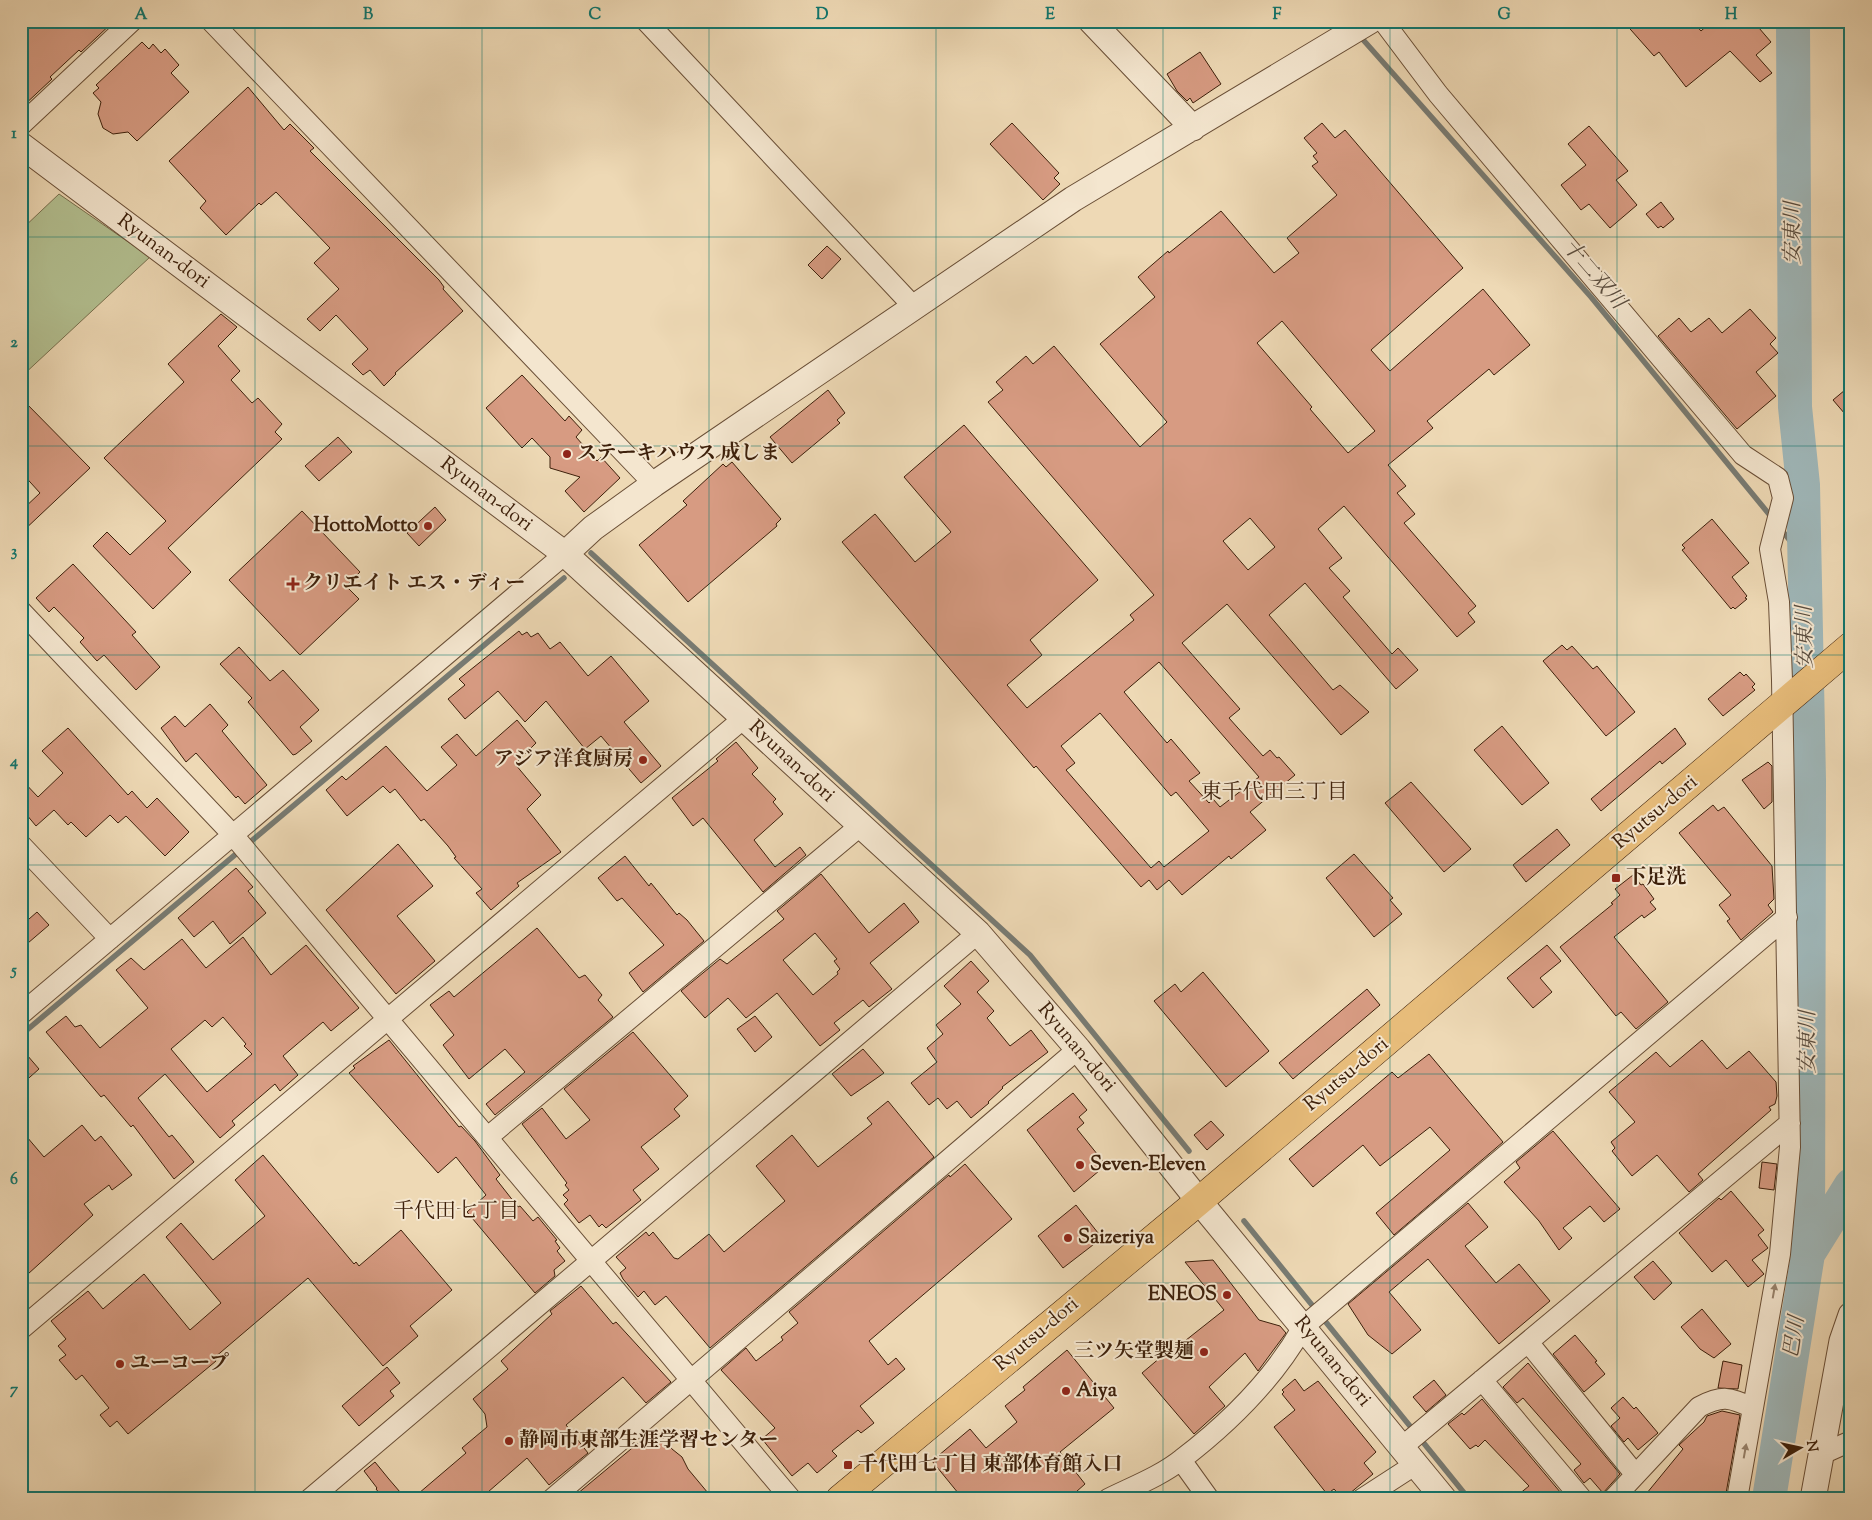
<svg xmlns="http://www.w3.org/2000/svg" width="1872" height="1520" font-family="'Sorts Mill Goudy','Noto Serif JP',serif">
  <rect width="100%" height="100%" fill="#eed9b5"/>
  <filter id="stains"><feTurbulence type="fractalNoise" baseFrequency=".004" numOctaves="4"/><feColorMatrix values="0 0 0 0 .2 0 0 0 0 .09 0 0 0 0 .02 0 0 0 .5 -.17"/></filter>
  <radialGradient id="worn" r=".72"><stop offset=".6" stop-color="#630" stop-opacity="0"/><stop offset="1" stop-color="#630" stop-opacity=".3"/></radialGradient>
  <path fill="#b3c091" stroke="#78704e" d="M59,194L150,257L21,377V230Z"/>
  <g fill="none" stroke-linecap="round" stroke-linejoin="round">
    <path stroke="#787b73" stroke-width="5.5" d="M1358,34L1591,297L1773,519
      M1780,528L1804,558
      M591,553L1030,955L1189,1151
      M21,1035L564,578
      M1244,1221L1469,1499"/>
    <path stroke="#9fb7b9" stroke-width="34" d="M1793,21L1795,407L1803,485L1809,780L1808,1254
      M1769,1499L1808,1254L1851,1185"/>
  </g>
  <path fill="#d79b82" stroke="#3d200b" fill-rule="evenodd" d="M21,21H114L81,52L79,50L50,77L52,79L21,108Z
    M1623,21H1692L1701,31L1712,21H1753L1771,42L1756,55L1772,73L1760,82L1730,51L1686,87L1659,52L1654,56Z
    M142,42L149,49L153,44L161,53L165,49L179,65L171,73L189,92L137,141L128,132L113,134L103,128L98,114L101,102L93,93L99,88L96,85Z
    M1200,52L1221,84L1193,103L1190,98L1187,101L1177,91L1167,74Z
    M248,87L284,130L290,124L314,148L310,151L439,280L444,287L443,289L463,311L395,373L396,374L384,386L370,370L363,375L352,364L368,349L336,315L320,331L307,319L339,289L314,263L330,248L276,192L261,205L259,203L226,235L200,208L206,201L169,161Z
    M1012,123L1059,173L1054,178L1060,184L1043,200L990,144Z
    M1322,123L1335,138L1345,130L1463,268L1371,350L1390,371L1483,289L1530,345L1494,375L1489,369L1427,421L1433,428L1388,465L1406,486L1397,493L1415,514L1404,523L1476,606L1468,613L1475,622L1457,637L1344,506L1318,529L1342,558L1329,568L1350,591L1343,597L1392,654L1398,648L1418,670L1396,689L1305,583L1269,615L1333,690L1340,685L1369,712L1341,735L1227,604L1182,643L1240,709L1229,718L1263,756L1270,750L1277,758L1279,757L1295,775L1250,812L1266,830L1231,859L1229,856L1182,895L1169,880L1157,890L1149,880L1141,887L1036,766L1034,768L842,542L875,514L915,562L951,532L904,477L964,425L1098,580L1030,640L1042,655L1007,685L1027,708L1134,620L1130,615L1154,595L988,402L1003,390L996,382L1026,356L1033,364L1054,346L1140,447L1167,422L1100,344L1155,297L1138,277L1168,251L1169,253L1221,211L1274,273L1299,253L1287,238L1337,195L1312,166L1318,162L1313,156L1317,153L1304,138ZM1282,321L1375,431L1348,453L1310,409L1312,407L1257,343ZM1250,518L1275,547L1248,570L1223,541ZM1159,662L1259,777L1220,807L1213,799L1209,803L1189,781L1200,773L1171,739L1167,743L1124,692ZM1100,713L1171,796L1176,792L1209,831L1164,867L1159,861L1151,868L1066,770L1075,763L1061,746Z
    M1589,126L1628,171L1616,180L1637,205L1610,228L1589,204L1581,210L1561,185L1586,165L1568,144Z
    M1661,202L1674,219L1663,228L1661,226L1658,228L1646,214Z
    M827,246L841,259L822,279L808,265Z
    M1750,309L1776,338L1770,344L1778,353L1756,372L1776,396L1737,429L1658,336L1679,318L1691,332L1709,318L1722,333Z
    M221,314L237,327L218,346L240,371L231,380L252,403L258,398L282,424L275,432L282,439L168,548L191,572L153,609L93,546L107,532L130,555L166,521L104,458L184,382L168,364Z
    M522,375L565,421L569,416L582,430L576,437L597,461L601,457L620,478L584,512L565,491L580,477L550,468V457L532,438L522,448L486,408Z
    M1851,385V421L1833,400Z
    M828,390L845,413L837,420L840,423L792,463L770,437Z
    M21,398L90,468L21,533V511L40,493L21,472Z
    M338,437L352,452L319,481L305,466Z
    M732,462L781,519L776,524L777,526L688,602L639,545L687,505L683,501L723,464L726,467Z
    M435,507L446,520L419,546L407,533Z
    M302,511L360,572L346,586L359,599L300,655L229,580Z
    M1712,519L1749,563L1732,577L1747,596L1745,598L1747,599L1735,609L1733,607L1731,609L1682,550L1685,548L1682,545Z
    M73,564L136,632L132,635L160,667L136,690L104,655L97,661L80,642L84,638L54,607L49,612L36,598Z
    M519,631L522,635L527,632L531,637L538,633L550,649L560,642L588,676L611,656L649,701L624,722L661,766L641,783L601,736L585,749L546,701L525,722L498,691L465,719L448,699L465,685L459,679Z
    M1562,645L1567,650L1572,646L1593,669L1597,666L1635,712L1606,736L1543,661Z
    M239,647L270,681L283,670L319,710L300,727L312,741L296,754L293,755L248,702L252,698L220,664Z
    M1740,672L1744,676L1746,674L1755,684L1752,687L1755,690L1723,716L1708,699Z
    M210,704L228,725L222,731L267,785L245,804L238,796L236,798L196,753L186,762L161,728L175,716L185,727Z
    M517,720L536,743L515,764L541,795L527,809L561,852L517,883L519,886L491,910L476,893L482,889L454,858L456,857L448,846L424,819L421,821L395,789L390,793L383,786L347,816L326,790L342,776L346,780L386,746L427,791L457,765L441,747L457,734L476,756Z
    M1502,726L1549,783L1522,805L1474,750Z
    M68,728L128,795L132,791L147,808L157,798L189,832L165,856L126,816L118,823L110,815L86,837L71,822L68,825L54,810L36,826L21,808V779L38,797L63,773L42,751Z
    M1675,728L1686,744L1662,764L1660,761L1601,811L1591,799Z
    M736,742L758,768L752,774L776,799L773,802L783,814L754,840L775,867L800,847L806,855L763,892L703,818L693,826L672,798L718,761L716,759Z
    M1768,762L1772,766V802L1764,809L1742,780Z
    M1411,782L1471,849L1444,872L1385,803Z
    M1713,805L1718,811L1724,807L1772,866L1774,899L1768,905L1773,912L1741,940L1727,921L1730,919L1719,905L1731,895L1679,833Z
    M1557,829L1570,845L1526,882L1513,865Z
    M398,844L433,886L397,916L435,961L396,994L326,910Z
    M1354,854L1393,898L1390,900L1402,914L1374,937L1326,878Z
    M625,856L649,886L651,883L677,915L679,913L687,920L704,941L643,992L629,973L664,945L622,898L617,901L598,878Z
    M236,868L253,887L248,891L266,913L230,944L213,921L194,937L178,918Z
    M821,874L869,933L904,903L919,922L870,963L892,989L869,1007L863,1000L834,1023L840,1030L820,1046L777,993L746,1018L728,998L705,1018L681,991L720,959L727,964L784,919L777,911ZM815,933L837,959L834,961L840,969L837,972L838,974L813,995L783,960Z
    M1633,875L1641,885L1643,884L1654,899L1650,902L1656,909L1644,918L1642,915L1614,937L1668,1002L1636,1029L1621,1012L1616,1016L1560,947L1613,904L1611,903L1620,895L1615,889Z
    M37,912L49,925L21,949V926Z
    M537,928L579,978L585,975L602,995L598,1000L613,1017L495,1115L486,1104L525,1072L505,1049L469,1079L443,1045L454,1035L430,1005L449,991L454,997Z
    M243,937L271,975L306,945L359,1008L331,1031L323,1022L283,1056L298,1075L280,1091L275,1084L232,1121L235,1125L220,1138L165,1074L138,1098L169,1137L172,1135L194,1162L174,1179L133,1125L131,1127L104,1095L101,1097L46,1032L66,1016L75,1027L81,1025L100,1048L148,1008L116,970L131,958L144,970L182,939L206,968ZM223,1017L246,1044L244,1046L252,1054L207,1092L171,1049L205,1020L212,1027Z
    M1547,945L1561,961L1540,978L1552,992L1533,1008L1507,978Z
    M971,961L989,981L977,992L994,1011L987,1018L1010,1046L1031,1030L1048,1052L1002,1087L1003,1088L988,1102L989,1103L971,1118L957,1101L947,1109L938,1098L929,1105L911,1083L937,1062L927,1048L943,1034L936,1025L961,1004L944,986Z
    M1203,972L1269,1051L1226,1087L1154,1001L1175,984L1181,992Z
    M1367,989L1380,1005L1293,1079L1279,1063Z
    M755,1016L772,1037L755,1052L737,1029Z
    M633,1032L688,1096L674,1109L680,1116L641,1147L659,1169L633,1190L641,1200L606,1228L602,1224L599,1227L590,1215L579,1223L564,1204L568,1200L563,1195L569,1190L565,1185L567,1183L522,1124L542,1108L566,1139L590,1120L564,1089Z
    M389,1040L459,1127L461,1126L475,1141L500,1175L496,1179L518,1207L520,1206L533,1221L538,1217L557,1240L555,1241L560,1248L557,1251L565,1261L554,1270L555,1276L535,1293L467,1212L486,1195L456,1157L438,1173L349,1073L355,1068L353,1066Z
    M1702,1040L1727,1069L1749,1051L1776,1082L1777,1096L1775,1104L1769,1107L1771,1110L1698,1174L1703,1180L1689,1192L1657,1155L1632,1176L1612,1151L1615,1148L1611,1142L1635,1122L1609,1092L1656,1052L1670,1067Z
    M21,1048L39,1069L21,1085Z
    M863,1049L884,1073L851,1096L832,1074Z
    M1429,1054L1503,1142L1394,1235L1376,1213L1450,1150L1430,1127L1380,1166L1363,1145L1313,1187L1289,1159L1392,1072L1398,1078Z
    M1073,1093L1087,1110L1079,1117L1084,1123L1077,1129L1106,1165L1074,1192L1027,1130Z
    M888,1101L934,1157L710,1348L666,1296L655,1305L644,1291L638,1297L623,1279L620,1273L626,1268L616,1257L646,1232L649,1236L653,1232L674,1258L678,1259L709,1234L724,1252L785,1201L756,1166L792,1135L818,1167L872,1124L867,1118Z
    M1211,1121L1224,1135L1207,1150L1194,1135Z
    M82,1125L95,1141L101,1136L132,1175L112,1190L109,1185L84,1204L93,1215L28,1274L21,1266V1130L44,1157Z
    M1553,1131L1620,1209L1604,1222L1590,1206L1563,1228L1572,1238L1559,1250L1539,1221L1504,1182L1520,1168L1516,1162Z
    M263,1155L354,1264L356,1262L359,1266L401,1230L452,1290L410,1326L418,1336L383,1366L308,1278L214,1358L216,1361L128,1434L117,1421L110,1427L100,1415L109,1408L82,1375L76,1380L59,1360L66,1355L58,1346L66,1339L51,1321L88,1291L103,1309L144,1274L190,1330L221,1303L166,1237L181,1223L213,1260L265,1216L235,1180Z
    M1762,1162L1777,1164L1774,1190L1759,1188Z
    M965,1164L1012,1219L869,1341L888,1365L896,1358L905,1369L860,1406L874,1423L861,1433L858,1430L832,1451L837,1456L817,1473L808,1463L792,1476L762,1439L775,1428L721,1370L746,1348L756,1361L783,1340L781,1337L798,1323L789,1312L949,1175L950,1177Z
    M1731,1191L1764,1230L1758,1235L1768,1248L1752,1260L1764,1274L1748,1287L1726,1260L1712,1272L1679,1233L1719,1198L1721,1200Z
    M1468,1203L1488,1227L1465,1246L1496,1283L1519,1264L1550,1301L1499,1344L1428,1259L1389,1292L1421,1330L1392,1354L1368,1335L1348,1304Z
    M1076,1205L1102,1238L1063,1268L1038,1236Z
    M1213,1260L1259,1320L1280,1326L1286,1333L1258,1371L1245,1353L1209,1387L1225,1406L1194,1434L1142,1373L1174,1346L1176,1348L1224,1310L1185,1262Z
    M1653,1261L1672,1283L1654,1300L1634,1277Z
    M581,1286L613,1324L616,1322L671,1382L646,1403L623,1377L566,1425L588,1453L549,1485L527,1458L480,1499H412L466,1453L462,1448L487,1427L485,1414L473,1399L508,1369L501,1361L552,1314L550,1311Z
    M1702,1309L1731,1344L1714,1358L1700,1349L1681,1327Z
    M1575,1335L1597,1361L1595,1362L1605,1374L1584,1392L1553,1354Z
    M1067,1350L1114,1408L1060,1452L1085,1484L1068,1499H963L932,1461L970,1429L986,1448L1017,1422L1005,1406L1025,1390L1023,1387Z
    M1723,1361L1742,1365L1738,1389L1718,1388Z
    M1528,1363L1620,1474L1603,1493L1590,1478L1584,1483L1574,1470L1581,1464L1523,1398L1517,1403L1503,1387Z
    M387,1367L400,1383L390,1391L394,1396L359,1426L342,1406Z
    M1295,1379L1304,1391L1318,1381L1376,1452L1364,1463L1373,1474L1343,1499L1334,1489L1327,1494L1274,1427L1295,1410L1282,1394L1284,1392L1282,1390Z
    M1434,1380L1446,1395L1426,1412L1413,1397Z
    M1623,1397L1634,1409L1636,1407L1658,1433L1638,1450L1628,1438L1624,1442L1611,1426L1620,1418L1611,1408Z
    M1482,1399L1566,1499H1513L1529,1486L1485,1440L1478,1447L1476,1445L1470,1449L1448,1424L1462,1413L1464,1415Z
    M1722,1411L1740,1415L1725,1499H1642L1683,1449L1679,1445L1704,1422L1707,1416Z
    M655,1429L672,1449L682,1457L688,1469L713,1499H571Z
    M375,1462L388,1478L406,1499H384L376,1489L377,1488L364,1471Z"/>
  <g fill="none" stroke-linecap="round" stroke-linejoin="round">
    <g stroke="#694e36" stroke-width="22">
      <path id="minor" d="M211,21L654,484
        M646,21L913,306
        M1383,21L1438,94L1743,455L1778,478L1783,498L1770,549L1779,602L1782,680L1790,1147L1780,1254L1737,1499
        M21,125L132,21
        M21,611L233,835L791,1499
        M21,845L110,939
        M21,1014L565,554
        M488,1137L860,826
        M21,1329L744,718
        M1528,1342L1635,1474
        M1482,1380L1582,1499
        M1402,1447L1790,1123
        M1820,1455L1851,1441
        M1181,1460L1209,1499
        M310,1499L978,933
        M552,1499L1078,1049
        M1108,1499C1132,1487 1161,1476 1182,1459C1229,1423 1274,1378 1303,1327L1787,917
        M1362,1499L1416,1464
        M1613,1499L1699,1407C1722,1395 1730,1397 1753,1408"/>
    </g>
    <g stroke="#694e36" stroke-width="27">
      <path id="tertiary" d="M1091,21L1193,128
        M21,145L565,554L978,933L1078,1049L1199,1201L1444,1499
        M565,554L593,528L654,484L1073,199L1370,21
        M1813,1499L1842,1341L1851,1315"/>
    </g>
    <g stroke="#3d200b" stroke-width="29">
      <path id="primary" d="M840,1499L1199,1201L1851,646"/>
    </g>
    <use href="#minor" stroke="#f4e6cf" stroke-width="20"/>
    <use href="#tertiary" stroke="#f4e6cf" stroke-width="25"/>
    <use href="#primary" stroke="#e7bc7a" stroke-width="28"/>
  </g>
  <defs><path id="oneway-solid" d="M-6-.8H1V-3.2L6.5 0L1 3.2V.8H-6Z" transform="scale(1.25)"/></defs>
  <g fill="#98836d">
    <use href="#oneway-solid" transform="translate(1774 1291) rotate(-80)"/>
    <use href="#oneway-solid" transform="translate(1745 1451) rotate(-80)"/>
  </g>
  <path fill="none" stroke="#0f766e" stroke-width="1" stroke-opacity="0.55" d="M255,21V1499M482,21V1499M709,21V1499M936,21V1499M1163,21V1499M1390,21V1499M1617,21V1499M21,237H1851M21,446H1851M21,655H1851M21,865H1851M21,1074H1851M21,1283H1851"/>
  <g fill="#8f2418" stroke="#f4e6cf" stroke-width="2">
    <circle cx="567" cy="454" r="5"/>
    <circle cx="428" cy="526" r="5"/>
    <path d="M290.5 576.5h5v5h5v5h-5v5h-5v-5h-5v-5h5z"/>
    <circle cx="643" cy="760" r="5"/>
    <rect x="1611" y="873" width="10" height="10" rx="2.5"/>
    <circle cx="1080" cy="1165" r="5"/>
    <circle cx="1068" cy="1238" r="5"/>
    <circle cx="1227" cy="1295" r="5"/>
    <circle cx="1204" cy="1352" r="5"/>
    <circle cx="120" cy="1364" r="5"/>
    <circle cx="1066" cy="1391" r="5"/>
    <circle cx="509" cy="1441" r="5"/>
    <rect x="843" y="1460" width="10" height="10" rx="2.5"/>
  </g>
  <g text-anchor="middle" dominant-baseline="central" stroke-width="4" stroke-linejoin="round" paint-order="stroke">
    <g font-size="20" fill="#3d200b" stroke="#f4e6cf">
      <text transform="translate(163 252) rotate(37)">Ryunan-dori</text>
      <text transform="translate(486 495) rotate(37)">Ryunan-dori</text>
      <text transform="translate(791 762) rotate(43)">Ryunan-dori</text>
      <text transform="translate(1656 813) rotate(-40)">Ryutsu-dori</text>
      <text transform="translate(1076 1048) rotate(50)">Ryunan-dori</text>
      <text transform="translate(1347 1075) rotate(-40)">Ryutsu-dori</text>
      <text transform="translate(1037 1335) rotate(-40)">Ryutsu-dori</text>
      <text transform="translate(1332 1362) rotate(51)">Ryunan-dori</text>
    </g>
    <g font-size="20" font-weight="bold" fill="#3d200b" stroke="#f4e6cf" text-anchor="start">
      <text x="577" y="454">ステーキハウス 成しま</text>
      <text x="418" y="526" text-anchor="end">HottoMotto</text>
      <text x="303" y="584">クリエイト エス・ディー</text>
      <text x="633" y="760" text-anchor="end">アジア洋食厨房</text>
      <text x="1626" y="878">下足洗</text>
      <text x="1090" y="1165">Seven-Eleven</text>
      <text x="1078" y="1238">Saizeriya</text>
      <text x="1217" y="1295" text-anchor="end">ENEOS</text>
      <text x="1194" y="1352" text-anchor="end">三ツ矢堂製麺</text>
      <text x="130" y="1364">ユーコープ</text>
      <text x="1076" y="1391">Aiya</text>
      <text x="519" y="1441">静岡市東部生涯学習センター</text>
      <text x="858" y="1465">千代田七丁目 東部体育館入口</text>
    </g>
    <g font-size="21" font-style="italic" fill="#5a4d3f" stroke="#f4e6cf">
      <text transform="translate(1794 233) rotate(-90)">安東川</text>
      <text transform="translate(1593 275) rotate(49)">十二双川</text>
      <text transform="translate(1806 637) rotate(-91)">安東川</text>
      <text transform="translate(1809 1042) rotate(-90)">安東川</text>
      <text transform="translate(1795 1337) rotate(-81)">巴川</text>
    </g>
    <g font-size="21" fill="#3d200b" stroke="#f4e6cf">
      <text x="1274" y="793">東千代田三丁目</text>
      <text x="456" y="1212">千代田七丁目</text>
    </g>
  </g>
  <rect width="1872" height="1520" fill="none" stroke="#eed9b5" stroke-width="55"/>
  <g transform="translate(1800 1448) rotate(81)" stroke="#f4e6cf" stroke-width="4" paint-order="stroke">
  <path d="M0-4L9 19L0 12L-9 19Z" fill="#3d200b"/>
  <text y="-8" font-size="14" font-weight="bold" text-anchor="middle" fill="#3d200b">N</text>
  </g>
  <rect x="28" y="28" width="1816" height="1464" fill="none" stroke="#0f766e" stroke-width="2"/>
  <g font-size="16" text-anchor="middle" font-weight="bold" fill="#0f766e">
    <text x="141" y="19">A</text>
    <text x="368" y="19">B</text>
    <text x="595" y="19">C</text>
    <text x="822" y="19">D</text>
    <text x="1050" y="19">E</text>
    <text x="1277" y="19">F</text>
    <text x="1504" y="19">G</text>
    <text x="1731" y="19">H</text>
    <text x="14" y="138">1</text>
    <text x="14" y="347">2</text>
    <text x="14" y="556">3</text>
    <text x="14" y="766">4</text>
    <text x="14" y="975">5</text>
    <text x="14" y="1184">6</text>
    <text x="14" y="1394">7</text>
  </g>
  <rect width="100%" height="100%" filter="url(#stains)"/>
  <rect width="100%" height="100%" fill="url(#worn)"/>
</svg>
